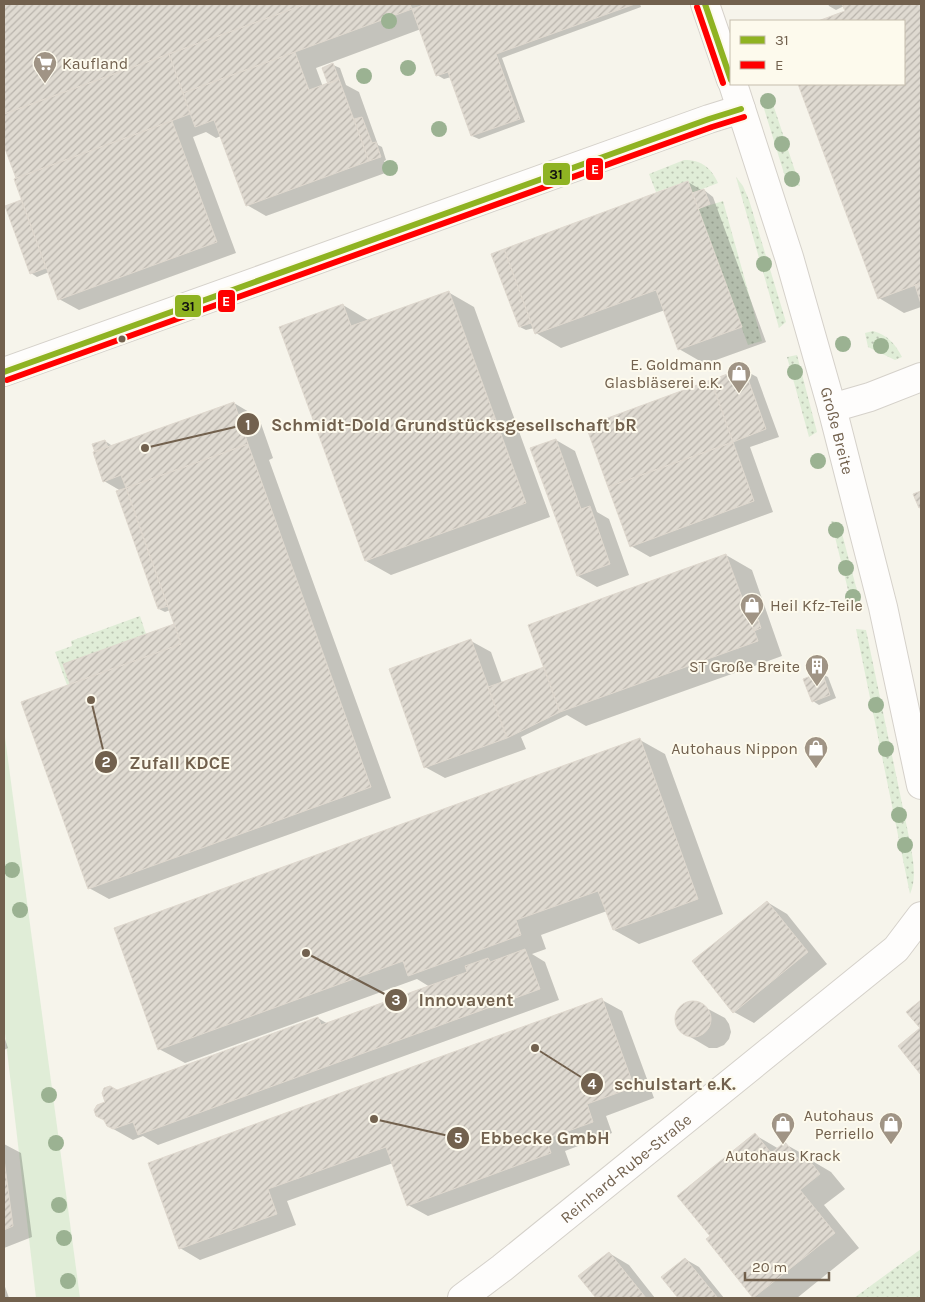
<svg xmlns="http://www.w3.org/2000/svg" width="925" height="1302" font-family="Karla,sans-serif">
  <defs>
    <pattern id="grass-dots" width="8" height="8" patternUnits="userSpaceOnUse" patternTransform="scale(1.25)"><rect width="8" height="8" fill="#e0edd7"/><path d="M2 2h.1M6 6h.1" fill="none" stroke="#bac3b1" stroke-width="1.8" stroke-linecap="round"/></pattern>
    <pattern id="building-hatch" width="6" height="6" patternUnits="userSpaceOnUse" patternTransform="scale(1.25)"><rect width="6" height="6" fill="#dfdad1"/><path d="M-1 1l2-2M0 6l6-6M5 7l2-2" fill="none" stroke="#b9b4ac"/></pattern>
  </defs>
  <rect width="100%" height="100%" fill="#f6f4eb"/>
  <path fill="url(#grass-dots)" d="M771,98L800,186L787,183L761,99Z
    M684,160C701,160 711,167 718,183L692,193L688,181L656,192L649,174Z
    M736,177L743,186L749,200L786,322L779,328Z
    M723,201L762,341L748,345L698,209Z
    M873,331C888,335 895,344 902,357L895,360L868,347L865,333Z
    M797,355L817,432L809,437L787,357Z
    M831,521L839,522L860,602L852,606Z
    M140,616L146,634L64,664L70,684L67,685L55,652L72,646L71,641Z
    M856,629L866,630L910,842C913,859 917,878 910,894Z
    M921,1249V1298H854Z"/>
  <path fill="#e0edd7" d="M4,730L80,1298H36L4,1025Z"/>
  <path fill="#0003" d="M4,4H640L641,7L502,58L525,122L479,139L472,136L451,77L444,79L437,75L421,29L316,68L323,87L329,85L333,65L340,68L346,85L359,92L378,145L382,147L386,160L384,161L388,172L266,216L247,205L221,136L216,138L206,132L193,137L236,253L79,310L59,299L49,272L37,277L31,273L21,201L24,203L18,179L17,177L4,142Z
    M828,4H921V307L904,313L879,298L800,84H904V21H822L846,12L844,6L836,10L829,6Z
    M688,182L703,191L704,190L713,197L766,342L705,364L679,349L665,310L561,348L536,333L534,328L526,330L520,327Z
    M448,292L474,307L550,517L391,575L366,561L343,305L368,320Z
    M744,370L757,377L779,437L750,447L773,512L650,557L631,546Z
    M234,403L259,418L273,458L269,460L391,798L109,899L89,888L72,684L65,664L176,625L170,610L165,612L159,609L121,491L104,481L105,441L111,445L112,447Z
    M556,440L575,451L597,512L609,519L629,575L597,587L578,576Z
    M726,555L752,570L782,656L586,726L567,715L521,737L526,749L445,778L425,767L471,641L491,652L502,683L545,668Z
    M822,674L828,677L836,698L819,705L813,701Z
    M640,740L665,754L723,914L639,944L614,930L607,911L541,935L546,949L532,954L545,962L559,1000L158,1145L143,1136L133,1140L108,1126L117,1091L318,1018L328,1024L430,987L417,979L185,1063L159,1049Z
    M767,902L787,914L827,964L754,1023L734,1012Z
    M602,1000L622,1011L654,1098L606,1116L612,1133L565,1151L570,1165L428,1216L408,1205L393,1163L287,1201L296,1225L200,1260L180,1248L150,1164Z
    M690,1002L697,1003L725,1018L729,1024L731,1032L729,1039L724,1045L717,1048H709L682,1032L677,1026L676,1019L678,1011L683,1006Z
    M4,1036L8,1048L4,1050Z
    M755,1135L779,1149L785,1144L810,1158L814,1162L831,1172L845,1189L824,1205L859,1248L797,1298H754L707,1239L712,1236Z
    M4,1144L21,1153L32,1237L4,1248Z
    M609,1253L629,1265L655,1298H597L580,1277Z
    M685,1259L699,1267L724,1298H680L663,1277Z
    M4,1284L9,1298H4Z"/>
  <path fill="url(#building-hatch)" stroke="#dfd8ce" d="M4,4H306L4,114Z
    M306,4H410L412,9L183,93L169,54Z
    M426,4H635L496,54L520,119L471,136L448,72L436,76L412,9Z
    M842,4H921V283L878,299L798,84H904V21H818L845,11Z
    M295,52L309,90L339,79L369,161L246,206L214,120L195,127L183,93Z
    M169,54L190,114L16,178L4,146V114Z
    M333,63L339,79L328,84L322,68Z
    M362,117L372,143L376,142L381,157L369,161L354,119Z
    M172,121L217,242L58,300L14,179Z
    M688,181L742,327L678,350L656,290L535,334L504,249Z
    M704,189L710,204L698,209L692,193Z
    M21,200L46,268L30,274L5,206Z
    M504,249L531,323L519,327L491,254Z
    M921,283V304L915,285Z
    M449,291L526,503L365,561L279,327L343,304L351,326Z
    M744,368L766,429L733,442L711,380Z
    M711,380L733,442L608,487L586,426Z
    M234,402L248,444L126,488L121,475L103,482L93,452Z
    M556,439L581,509L590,506L610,564L577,576L530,448Z
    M105,440L108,447L95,452L92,444Z
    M733,442L754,501L630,547L608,487Z
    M248,444L371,787L88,889L21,702L181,644L126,488Z
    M126,488L168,606L158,609L116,491Z
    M921,491V507L919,508L913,494Z
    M726,554L758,641L560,712L528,625Z
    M758,619L761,628L754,631L751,622Z
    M174,624L181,644L70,684L63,664Z
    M471,639L507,738L424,768L389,669Z
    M544,667L560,712L507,738L488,687Z
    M822,672L830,695L812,702L803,679Z
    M640,738L698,899L613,930L598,891L516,920L521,935L408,976L403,961L158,1050L114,928Z
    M767,901L808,952L733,1013L692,961Z
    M525,949L540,989L138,1135L133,1122L113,1129L107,1126L104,1120L96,1116L94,1110L97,1105L105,1102L102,1093L104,1088L110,1086L117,1090L318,1017L321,1025L467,972L465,966L488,958L490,962Z
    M602,998L634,1087L587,1104L593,1122L546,1139L551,1153L407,1206L386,1147L268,1189L277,1214L179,1249L148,1163Z
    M921,1000V1075L898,1046L920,1028L906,1012Z
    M675 1019a18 18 0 1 1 36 0a18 18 0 1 1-36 0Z
    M755,1133L771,1153L785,1142L800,1161L806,1156L820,1174L800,1190L835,1233L753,1298L706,1239L710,1236L677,1196Z
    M4,1159L13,1226L4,1230Z
    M609,1252L646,1298H596L578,1276Z
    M685,1258L717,1297L716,1298H678L661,1277Z"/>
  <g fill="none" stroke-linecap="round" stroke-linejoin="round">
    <g stroke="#d5d1ca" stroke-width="30">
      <g id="minor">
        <path d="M705,4L731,80"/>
        <path id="s1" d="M733,84L789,257L832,408L883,607L921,785"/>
        <path d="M4,372L709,119L741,109"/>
        <path d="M832,408L870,397L921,377"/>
        <path id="s2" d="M462,1298L502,1268L896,949L921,916"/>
      </g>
    </g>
    <use href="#minor" stroke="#fefdfc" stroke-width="28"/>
    <g stroke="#fdfaed" stroke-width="10">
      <path id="bus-1" d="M705,4L731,80
        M4,372L709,119L741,109"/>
    </g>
    <g stroke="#fdfaed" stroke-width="10">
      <path id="bus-2" d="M697,7L723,83
        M7,380L712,127L744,117"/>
    </g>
    <use href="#bus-1" stroke="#8fb322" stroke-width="6"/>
    <use href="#bus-2" stroke="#f00" stroke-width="6"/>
  </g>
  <g fill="#9bb292">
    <circle cx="389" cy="21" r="8"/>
    <circle cx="408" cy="68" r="8"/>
    <circle cx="364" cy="76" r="8"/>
    <circle cx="768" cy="101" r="8"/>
    <circle cx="439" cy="129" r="8"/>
    <circle cx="782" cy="144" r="8"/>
    <circle cx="390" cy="168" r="8"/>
    <circle cx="792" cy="179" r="8"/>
    <circle cx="764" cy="264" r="8"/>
    <circle cx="843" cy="344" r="8"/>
    <circle cx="881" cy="346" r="8"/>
    <circle cx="795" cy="372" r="8"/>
    <circle cx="818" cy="461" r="8"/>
    <circle cx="836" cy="530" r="8"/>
    <circle cx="846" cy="568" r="8"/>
    <circle cx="853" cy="597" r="8"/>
    <circle cx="876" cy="705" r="8"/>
    <circle cx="886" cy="749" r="8"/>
    <circle cx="899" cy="815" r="8"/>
    <circle cx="905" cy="845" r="8"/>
    <circle cx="12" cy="870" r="8"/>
    <circle cx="20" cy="910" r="8"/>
    <circle cx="49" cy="1095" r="8"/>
    <circle cx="56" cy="1143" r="8"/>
    <circle cx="59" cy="1205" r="8"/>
    <circle cx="64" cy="1238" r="8"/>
    <circle cx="68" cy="1281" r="8"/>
  </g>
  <defs>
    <g id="supermarket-pin" transform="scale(1.25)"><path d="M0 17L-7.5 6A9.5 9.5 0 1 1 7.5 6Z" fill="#a09485" stroke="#fdfaed"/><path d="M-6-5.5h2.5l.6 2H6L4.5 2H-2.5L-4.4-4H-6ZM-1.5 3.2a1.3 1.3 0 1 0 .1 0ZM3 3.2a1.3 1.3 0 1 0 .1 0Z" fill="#fff"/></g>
    <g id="shop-pin" transform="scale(1.25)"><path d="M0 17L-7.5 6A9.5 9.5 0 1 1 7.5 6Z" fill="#a09485" stroke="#fdfaed"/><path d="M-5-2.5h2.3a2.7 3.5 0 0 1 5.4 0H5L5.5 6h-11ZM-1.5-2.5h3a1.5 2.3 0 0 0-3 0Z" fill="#fff"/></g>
    <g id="building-pin" transform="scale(1.25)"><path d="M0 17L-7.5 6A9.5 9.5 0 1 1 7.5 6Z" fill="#a09485" stroke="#fdfaed"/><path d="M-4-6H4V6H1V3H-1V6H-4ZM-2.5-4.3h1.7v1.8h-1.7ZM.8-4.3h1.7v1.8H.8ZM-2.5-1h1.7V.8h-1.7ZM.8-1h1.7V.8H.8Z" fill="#fff"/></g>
  </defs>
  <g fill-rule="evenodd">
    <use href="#supermarket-pin" x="45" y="63"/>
    <use href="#shop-pin" x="739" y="373"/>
    <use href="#shop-pin" x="752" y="605"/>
    <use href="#building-pin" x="817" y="666"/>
    <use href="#shop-pin" x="816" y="748"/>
    <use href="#shop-pin" x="783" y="1124"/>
    <use href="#shop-pin" x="891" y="1124"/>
  </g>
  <circle fill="#72614e" stroke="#fdfaed" stroke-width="2" cx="122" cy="339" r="4.5"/>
  <g text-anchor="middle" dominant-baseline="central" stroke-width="4" stroke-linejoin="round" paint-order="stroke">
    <g font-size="16" fill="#72614e" stroke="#fdfaed" text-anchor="end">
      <text x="62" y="63" text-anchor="start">Kaufland</text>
      <text x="722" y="364">E. Goldmann<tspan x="722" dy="18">Glasbläserei e.K.</tspan></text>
      <text x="770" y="605" text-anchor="start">Heil Kfz-Teile</text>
      <text x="800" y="666">ST Große Breite</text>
      <text x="798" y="748">Autohaus Nippon</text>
      <text x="874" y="1115">Autohaus<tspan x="874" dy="18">Perriello</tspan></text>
      <text x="783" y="1155" text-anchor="middle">Autohaus Krack</text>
    </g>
    <g font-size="16" fill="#72614e" stroke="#fdfaed">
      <text stroke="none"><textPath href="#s1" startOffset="362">Große Breite</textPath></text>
      <text stroke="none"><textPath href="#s2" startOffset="209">Reinhard-Rube-Straße</textPath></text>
    </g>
  </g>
  <path fill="none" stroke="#72614e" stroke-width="2" d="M145 448L248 424M91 700L106 762M306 953L396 1000M535 1048L592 1084M374 1119L458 1138"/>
  <g fill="#72614e" stroke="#fdfaed" stroke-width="2">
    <circle cx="145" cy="448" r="5"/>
    <circle cx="91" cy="700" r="5"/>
    <circle cx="306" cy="953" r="5"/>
    <circle cx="535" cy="1048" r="5"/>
    <circle cx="374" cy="1119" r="5"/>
    <circle cx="248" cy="424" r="12"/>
    <circle cx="106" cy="762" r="12"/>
    <circle cx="396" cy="1000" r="12"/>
    <circle cx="592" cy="1084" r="12"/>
    <circle cx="458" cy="1138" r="12"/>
  </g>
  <g font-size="15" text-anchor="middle" font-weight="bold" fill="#fff">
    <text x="248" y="430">1</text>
    <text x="106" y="767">2</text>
    <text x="396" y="1005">3</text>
    <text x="592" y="1089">4</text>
    <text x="458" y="1143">5</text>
  </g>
  <g font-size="18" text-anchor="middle" font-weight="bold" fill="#72614e" stroke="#fdfaed" stroke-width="4" stroke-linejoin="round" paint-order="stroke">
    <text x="454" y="431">Schmidt-Dold Grundstücksgesellschaft bR</text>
    <text x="180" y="769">Zufall KDCE</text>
    <text x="466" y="1006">Innovavent</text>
    <text x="675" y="1090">schulstart e.K.</text>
    <text x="545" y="1144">Ebbecke GmbH</text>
  </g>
  <g stroke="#fdfaed" stroke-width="2">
    <rect x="585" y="157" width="19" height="24" rx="5" fill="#f00"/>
    <rect x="542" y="162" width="29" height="24" rx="5" fill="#8fb322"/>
    <rect x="217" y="289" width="19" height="24" rx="5" fill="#f00"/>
    <rect x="174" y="294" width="28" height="24" rx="5" fill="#8fb322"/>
  </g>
  <g font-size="14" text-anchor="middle" font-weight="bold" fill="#fff">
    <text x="595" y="174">E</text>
    <text x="226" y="306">E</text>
  </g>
  <g font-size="14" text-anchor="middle" font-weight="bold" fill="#111">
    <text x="556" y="179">31</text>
    <text x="188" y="311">31</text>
  </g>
  <rect width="925" height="1302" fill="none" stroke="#72614e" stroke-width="10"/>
  <rect x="730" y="20" width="175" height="65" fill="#fdfaed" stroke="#c5bdad"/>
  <rect x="740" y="36" width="25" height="8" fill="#8fb322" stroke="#c5bdad"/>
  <text x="775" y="45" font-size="15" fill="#72614e">31</text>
  <rect x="740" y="61" width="25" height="8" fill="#ff0000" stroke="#c5bdad"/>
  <text x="775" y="70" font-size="15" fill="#72614e">E</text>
  <path d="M745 1272v8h84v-8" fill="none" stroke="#72614e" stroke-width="2.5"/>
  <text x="752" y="1272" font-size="15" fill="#72614e" stroke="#fdfaed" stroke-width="4" paint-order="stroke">20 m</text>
</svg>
